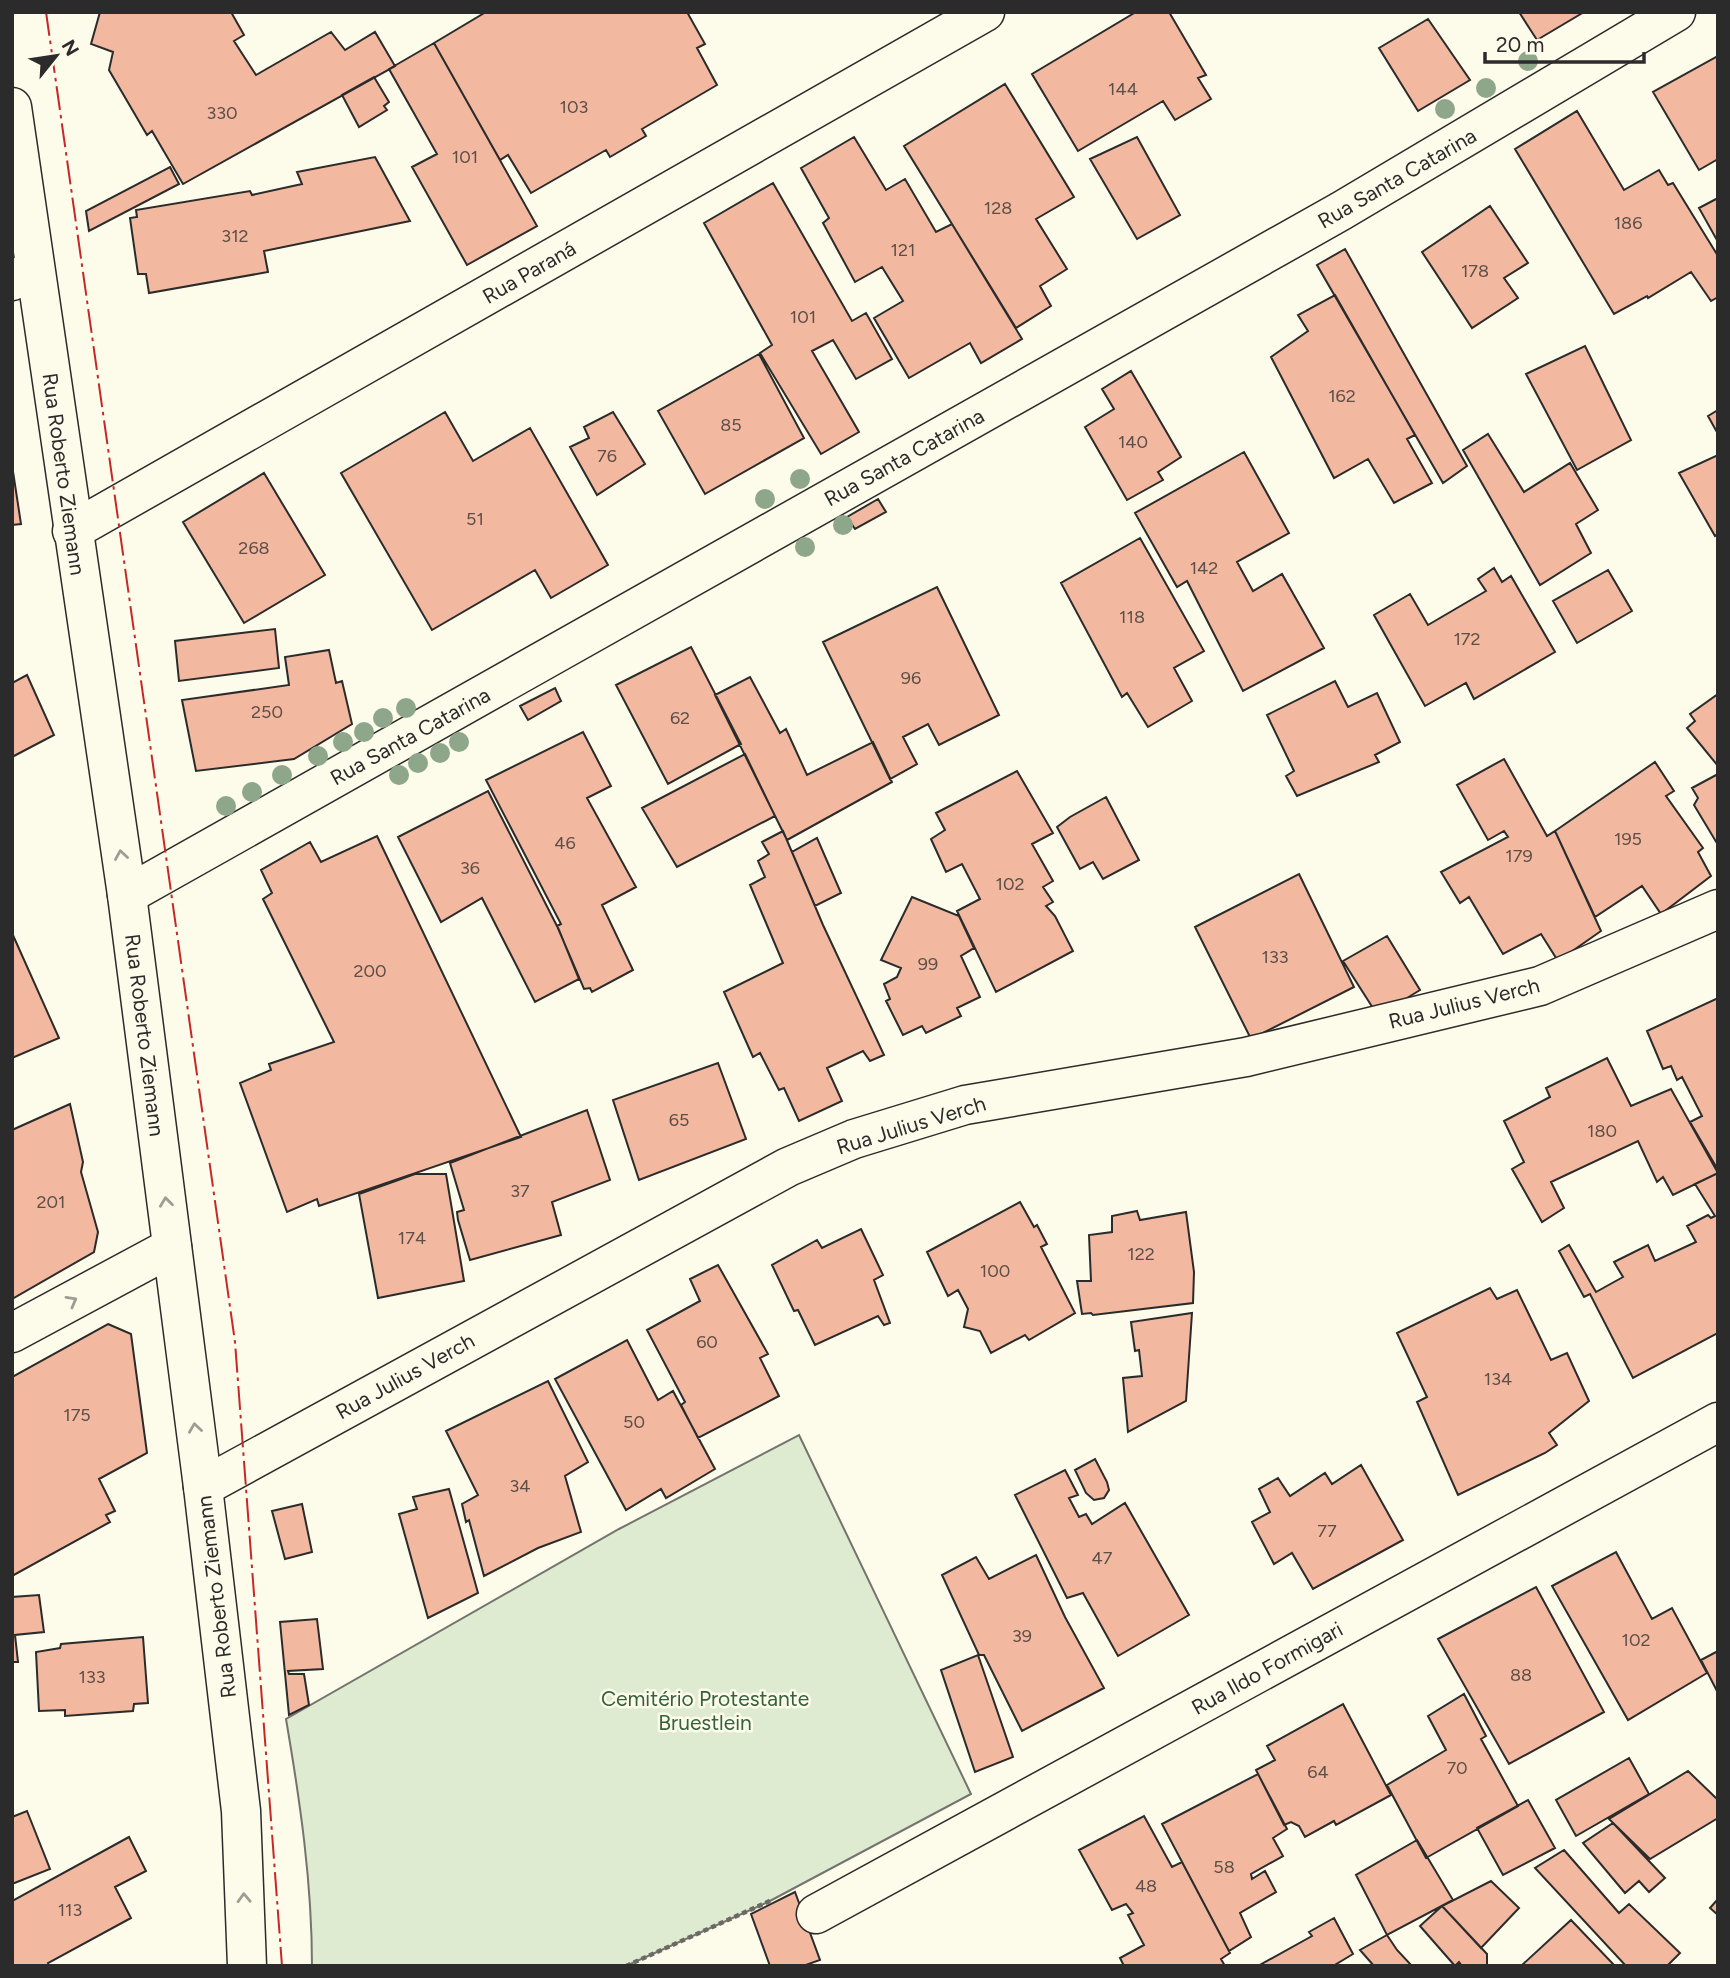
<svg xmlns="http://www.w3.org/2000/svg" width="1730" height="1978" font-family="Figtree,sans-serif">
  <rect width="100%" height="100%" fill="#fdfbea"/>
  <path fill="#deebd1" stroke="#74746e" stroke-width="2" d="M799,1435L971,1794L768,1902L626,1966H312C312,1882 300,1801 286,1719L619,1529Z"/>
  <path fill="#f2b8a0" stroke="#2b2b2b" stroke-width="2" d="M100,12H231L244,35L234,41L256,75L331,32L345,50L375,32L395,66L183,184L152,131L147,135L109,70L113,52L91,44Z
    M486,12H687L705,44L697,48L717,85L642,129L646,136L610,157L606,150L531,193L508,155L500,160L434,43Z
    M1136,12H1169L1206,75L1198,78L1211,99L1175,120L1163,101L1078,151L1032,74Z
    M1519,12H1584L1537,40Z
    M1428,19L1470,80L1418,111L1379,48Z
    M434,43L537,226L467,265L412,167L437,154L389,69Z
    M1718,56V159L1699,170L1653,92Z
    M374,77L389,102L384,106L387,110L359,127L342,95Z
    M1005,84L1074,197L1036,219L1067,269L1040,286L1051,306L1016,328L904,146Z
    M1577,111L1624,190L1659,170L1668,185L1673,183L1718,256V297L1711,301L1691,272L1648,298L1647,296L1614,314L1515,149Z
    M854,137L886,190L905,179L936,232L952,224L1022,339L981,363L970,343L909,378L874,318L903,301L882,267L855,282L823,223L829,218L801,168Z
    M1137,137L1180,215L1137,239L1090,159Z
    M375,157L410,221L264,251L268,272L149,293L146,274H138L130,218L137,217L136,210L250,191L252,195L302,184L297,172Z
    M170,167L179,184L89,231L86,211Z
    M773,183L852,321L866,313L892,359L856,379L833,340L812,351L859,432L821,454L760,353L772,345L704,223Z
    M1718,198V242L1699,208Z
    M1490,206L1528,263L1504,278L1518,298L1472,328L1422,252Z
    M1345,249L1467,466L1443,483L1317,265Z
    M1335,295L1415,435L1407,439L1432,483L1394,503L1368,459L1334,478L1271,357L1308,331L1298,315Z
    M1585,346L1631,440L1577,470L1526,374Z
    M759,354L804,438L705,494L658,411Z
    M1131,371L1181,457L1158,472L1163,480L1127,500L1085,427L1114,409L1102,389Z
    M1718,410V434L1708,416Z
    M445,412L473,461L530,428L608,565L551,598L535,570L432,630L341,473Z
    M613,412L645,464L597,495L570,447L589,438L584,427Z
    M1488,434L1524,492L1570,463L1598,510L1576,524L1591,553L1540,585L1463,450Z
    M1244,452L1289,533L1237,562L1253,591L1282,574L1324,648L1243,691L1187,581L1177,587L1135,513Z
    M1718,455V534L1715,536L1679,473Z
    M12,465L21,524L12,525Z
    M264,473L325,575L244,623L183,522Z
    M878,499L886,512L855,529L847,517Z
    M1140,538L1204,651L1174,668L1192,701L1148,727L1127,693L1122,697L1061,583Z
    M1494,568L1502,582L1511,576L1555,652L1474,699L1466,683L1425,706L1374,615L1410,594L1428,625L1486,591L1478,579Z
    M1608,570L1632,611L1577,643L1553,601Z
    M937,587L999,715L939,745L928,724L903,737L917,764L890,779L823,642Z
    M275,629L279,668L179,681L175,641Z
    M691,647L741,744L668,784L616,685Z
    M329,650L336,683L342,681L352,724L294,759L196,771L182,700L289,685L285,657Z
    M27,675L54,735L12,757V683Z
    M750,677L780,733L786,729L807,775L873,742L892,782L787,840L715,695Z
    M1335,681L1348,707L1377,693L1400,742L1375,755L1379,762L1297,796L1286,776L1294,771L1267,715Z
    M555,688L561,701L528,720L520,706Z
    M1718,694V766L1687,728L1695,721L1690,714Z
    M583,732L611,786L587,798L636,887L602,905L633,970L592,992L590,988L584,989L557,926L561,924L486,780Z
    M745,754L775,816L677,867L642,808Z
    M1504,759L1547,836L1555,831L1601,931L1558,961L1541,934L1503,954L1469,897L1460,903L1441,872L1508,837L1504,831L1488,840L1457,785Z
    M1655,762L1674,791L1666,796L1703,848L1698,852L1711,876L1661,914L1642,886L1595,917L1555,831Z
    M1017,771L1053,833L1032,844L1053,881L1043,887L1053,902L1046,906L1055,916L1073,951L996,992L957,911L980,899L962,864L946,872L931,839L945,830L936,813Z
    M1718,774V845L1694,805L1698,798L1692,788Z
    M488,791L559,930L579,979L535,1002L482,898L441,922L398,837Z
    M1106,797L1139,860L1103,879L1093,862L1080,869L1057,827L1070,817Z
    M783,831L823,925L884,1055L870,1061L863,1051L827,1068L842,1101L799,1121L784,1088L779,1090L760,1053L753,1057L724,992L783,963L750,885L765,877L758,861L769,854L762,842Z
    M377,836L521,1137L319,1206L317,1199L287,1212L240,1083L271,1070L269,1064L334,1042L263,899L272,893L261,870L310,842L321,862Z
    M817,838L841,893L815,906L792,852Z
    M1299,874L1354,987L1251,1039L1195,927Z
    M912,897L959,916L974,948L961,956L980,997L957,1008L961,1016L926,1033L922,1026L903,1035L886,1001L890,999L884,984L897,977L901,968L881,960Z
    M12,933L59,1038L12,1058Z
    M1387,936L1420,990L1378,1016L1343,961Z
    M1718,998V1170L1690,1122L1702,1116L1682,1077L1677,1080L1671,1066L1663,1069L1647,1031Z
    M1607,1058L1631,1106L1671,1089L1718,1173L1673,1195L1663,1177L1657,1182L1638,1141L1551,1182L1564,1208L1542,1222L1512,1169L1524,1162L1504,1121L1550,1097L1546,1088Z
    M718,1063L746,1139L639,1180L613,1100Z
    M70,1104L83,1162L81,1172L98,1232L94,1252L12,1299V1130Z
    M587,1110L610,1180L552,1202L561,1235L470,1260L458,1220L457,1212L464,1210L450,1163Z
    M1718,1173V1333L1633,1378L1590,1294L1584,1297L1559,1251L1569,1245L1596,1292L1623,1277L1614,1262L1648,1245L1655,1261L1696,1242L1687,1226L1708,1215L1711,1218L1715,1216L1695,1184Z
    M415,1174H446L464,1281L378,1298L359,1194Z
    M1020,1202L1034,1227L1037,1225L1047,1244L1041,1247L1075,1313L1029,1340L1025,1335L991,1353L980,1331L964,1327L968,1309L958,1290L948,1296L927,1252Z
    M1137,1211L1140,1220L1186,1212L1194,1272L1193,1303L1093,1315L1091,1313L1082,1314L1077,1281H1091L1089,1235L1112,1232V1216Z
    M861,1229L883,1275L874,1280L890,1323L884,1325L878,1316L815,1345L798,1310L794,1311L772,1265L817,1240L822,1248Z
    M718,1265L768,1354L760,1358L779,1396L698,1438L681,1405L685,1402L647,1330L700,1301L690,1279Z
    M1490,1288L1497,1299L1517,1290L1551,1360L1567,1353L1589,1401L1549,1433L1557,1445L1545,1453L1458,1495L1417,1402L1427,1397L1397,1333Z
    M1192,1313L1186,1401L1128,1432L1123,1378L1142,1376L1139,1350L1135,1351L1131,1322Z
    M108,1324L131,1334L147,1453L99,1479L115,1511L106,1515L110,1522L12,1576V1377Z
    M627,1340L658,1400L673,1391L715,1469L666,1498L661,1489L626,1510L555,1379Z
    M548,1381L588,1462L565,1476L581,1532L538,1548L484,1576L469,1520L466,1522L462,1504L478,1495L446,1431Z
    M1095,1459L1107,1482L1109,1490L1104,1498L1094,1500L1086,1493L1075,1470Z
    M1361,1465L1403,1540L1313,1589L1292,1553L1274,1564L1252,1522L1270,1512L1259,1489L1278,1478L1290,1496L1325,1473L1332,1484Z
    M1065,1470L1078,1495L1069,1498L1079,1517L1086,1514L1092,1524L1125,1503L1189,1615L1118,1656L1083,1593L1067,1598L1015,1495Z
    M449,1489L478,1593L428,1618L399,1514L417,1509L413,1497Z
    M302,1504L312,1552L285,1559L272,1511Z
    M1616,1552L1652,1619L1672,1608L1707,1673L1628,1720L1552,1586Z
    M1036,1555L1065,1617L1104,1688L1022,1731L984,1655H979L942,1575L976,1557L989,1579Z
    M1536,1587L1604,1712L1509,1764L1438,1639Z
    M39,1595L44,1632L15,1635L18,1662H12V1597Z
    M317,1619L323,1669L288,1671L289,1674H304L309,1705L289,1715L280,1622Z
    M143,1637L148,1703L134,1704L133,1711L65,1716V1710L39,1711L36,1652L60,1648L61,1644Z
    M1718,1651V1693L1701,1660Z
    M978,1655L1013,1757L975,1772L941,1670Z
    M1464,1694L1486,1736L1481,1739L1518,1806L1426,1858L1387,1785L1446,1750L1428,1716Z
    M1343,1704L1391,1795L1336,1825L1334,1821L1305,1837L1299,1826L1291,1822L1284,1825L1256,1770L1275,1760L1267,1746Z
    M1629,1758L1649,1794L1576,1836L1556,1800Z
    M1688,1771L1718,1800V1818L1650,1859L1609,1819Z
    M1258,1774L1287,1829L1273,1838L1283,1856L1251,1874L1252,1879L1265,1871L1276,1892L1240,1913L1251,1937L1229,1951L1162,1824Z
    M1528,1800L1555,1848L1503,1875L1477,1828Z
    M27,1811L50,1869L12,1884V1817Z
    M1144,1816L1172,1867L1182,1862L1230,1953L1221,1959L1225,1966H1124L1120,1958L1144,1945L1128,1915L1133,1913L1126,1904L1112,1910L1079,1850Z
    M1613,1823L1665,1878L1649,1892L1639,1881L1625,1893L1583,1843Z
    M129,1837L146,1871L115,1887L131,1918L48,1963L50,1966H12V1901Z
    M1417,1840L1453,1900L1387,1935L1356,1875Z
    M1564,1850L1619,1913L1629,1904L1680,1953L1667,1966H1626L1535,1868Z
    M1491,1881L1519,1908L1481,1948L1442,1906Z
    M795,1892L820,1960L803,1966H770L751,1914Z
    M1718,1899V1915L1710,1908Z
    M1442,1906L1487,1954V1966H1462L1459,1962L1455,1966L1420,1926Z
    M1334,1918L1353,1954L1333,1966H1258L1312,1936L1309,1932Z
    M1571,1920L1615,1966H1521Z
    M1387,1935L1397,1950L1412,1966H1374L1360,1950Z"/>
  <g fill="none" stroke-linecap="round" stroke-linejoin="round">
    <g stroke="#2b2b2b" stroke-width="41">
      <path id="street" d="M12,281L34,269
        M72,531L985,12
        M127,895L1341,211L1676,12
        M12,1333L172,1247
        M203,1487L788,1167L854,1139L965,1105L1246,1057L1540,986L1718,909
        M816,1914L1718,1422"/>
    </g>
    <g stroke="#2b2b2b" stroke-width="41">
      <path id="secondary" d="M12,107L127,895L203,1487L241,1811L247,1966"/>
    </g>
    <path stroke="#6a6964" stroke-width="4.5" stroke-dasharray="5 3.5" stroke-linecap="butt" d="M626,1966L772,1900"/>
    <use href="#street" stroke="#fdfbea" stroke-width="38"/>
    <use href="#secondary" stroke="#fdfbea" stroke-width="38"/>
    <path stroke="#c62828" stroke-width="2" stroke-dasharray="24 5 3.5 5" stroke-linecap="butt" d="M46,12L235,1342L282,1966"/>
  </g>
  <g fill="#8ea78a">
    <circle cx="1528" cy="61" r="10"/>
    <circle cx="1486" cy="88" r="10"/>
    <circle cx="1445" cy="109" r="10"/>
    <circle cx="800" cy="479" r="10"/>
    <circle cx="765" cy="499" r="10"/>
    <circle cx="843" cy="525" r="10"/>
    <circle cx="805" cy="547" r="10"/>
    <circle cx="406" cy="708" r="10"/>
    <circle cx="383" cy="718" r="10"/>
    <circle cx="364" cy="732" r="10"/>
    <circle cx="343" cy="742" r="10"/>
    <circle cx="459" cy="742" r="10"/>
    <circle cx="440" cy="753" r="10"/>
    <circle cx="318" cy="756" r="10"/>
    <circle cx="418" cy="763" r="10"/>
    <circle cx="282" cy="775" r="10"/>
    <circle cx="399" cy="775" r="10"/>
    <circle cx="252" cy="792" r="10"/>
    <circle cx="226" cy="806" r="10"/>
  </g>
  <defs><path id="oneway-chevron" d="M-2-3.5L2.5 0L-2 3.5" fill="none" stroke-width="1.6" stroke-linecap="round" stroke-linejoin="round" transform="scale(1.75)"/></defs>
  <g stroke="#9e9d94">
    <use href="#oneway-chevron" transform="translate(121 855) rotate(-99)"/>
    <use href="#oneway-chevron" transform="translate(166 1202) rotate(-97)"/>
    <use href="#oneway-chevron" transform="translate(72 1301) rotate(-29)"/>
    <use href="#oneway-chevron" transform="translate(195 1428) rotate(-98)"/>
    <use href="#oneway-chevron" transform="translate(244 1898) rotate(-92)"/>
  </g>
  <g text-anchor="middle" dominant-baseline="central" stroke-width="5" stroke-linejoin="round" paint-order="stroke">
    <g font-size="18" fill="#5d4e48">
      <text x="1123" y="89">144</text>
      <text x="574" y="107">103</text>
      <text x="222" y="113">330</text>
      <text x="465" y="157">101</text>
      <text x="998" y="208">128</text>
      <text x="1628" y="223">186</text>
      <text x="235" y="236">312</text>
      <text x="903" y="250">121</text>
      <text x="1475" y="271">178</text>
      <text x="803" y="317">101</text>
      <text x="1342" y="396">162</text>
      <text x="731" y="425">85</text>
      <text x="1133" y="442">140</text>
      <text x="607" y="456">76</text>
      <text x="475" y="519">51</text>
      <text x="254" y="548">268</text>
      <text x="1204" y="568">142</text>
      <text x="1132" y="617">118</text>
      <text x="1467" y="639">172</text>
      <text x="911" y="678">96</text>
      <text x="267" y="712">250</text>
      <text x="680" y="718">62</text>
      <text x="1628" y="839">195</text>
      <text x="565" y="843">46</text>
      <text x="1519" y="856">179</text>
      <text x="470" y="868">36</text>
      <text x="1010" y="884">102</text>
      <text x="1275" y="957">133</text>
      <text x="928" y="964">99</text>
      <text x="370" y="971">200</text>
      <text x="679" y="1120">65</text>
      <text x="1602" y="1131">180</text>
      <text x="520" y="1191">37</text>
      <text x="51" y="1202">201</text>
      <text x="412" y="1238">174</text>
      <text x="1141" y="1254">122</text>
      <text x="995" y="1271">100</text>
      <text x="707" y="1342">60</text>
      <text x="1498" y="1379">134</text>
      <text x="77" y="1415">175</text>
      <text x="634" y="1422">50</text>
      <text x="520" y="1486">34</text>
      <text x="1327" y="1531">77</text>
      <text x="1102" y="1558">47</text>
      <text x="1022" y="1636">39</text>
      <text x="1636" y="1640">102</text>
      <text x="1521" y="1675">88</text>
      <text x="92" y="1677">133</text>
      <text x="1457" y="1768">70</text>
      <text x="1318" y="1772">64</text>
      <text x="1224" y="1867">58</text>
      <text x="1146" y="1886">48</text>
      <text x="70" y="1910">113</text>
    </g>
    <g font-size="21" fill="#2b2b2b" stroke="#fdfbea">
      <text transform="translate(1397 178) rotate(-30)">Rua Santa Catarina</text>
      <text transform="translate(529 272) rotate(-30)">Rua Paraná</text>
      <text transform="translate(904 457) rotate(-29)">Rua Santa Catarina</text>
      <text transform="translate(64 474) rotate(82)">Rua Roberto Ziemann</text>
      <text transform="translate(410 736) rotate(-29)">Rua Santa Catarina</text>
      <text transform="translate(1464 1003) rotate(-14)">Rua Julius Verch</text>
      <text transform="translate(145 1035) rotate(83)">Rua Roberto Ziemann</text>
      <text transform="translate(911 1125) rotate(-17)">Rua Julius Verch</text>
      <text transform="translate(405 1376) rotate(-29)">Rua Julius Verch</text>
      <text transform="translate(216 1597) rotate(-97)">Rua Roberto Ziemann</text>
      <text transform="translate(1267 1668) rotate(-29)">Rua Ildo Formigari</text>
    </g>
    <g font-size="21" fill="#34623c" stroke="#fdfbea">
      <text x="705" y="1698">Cemitério Protestante<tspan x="705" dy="24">Bruestlein</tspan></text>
    </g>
  </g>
  <rect width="1730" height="1978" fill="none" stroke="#2b2b2b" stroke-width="28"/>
  <g transform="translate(56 56) rotate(60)" stroke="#fdfbea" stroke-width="5" paint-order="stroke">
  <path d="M0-5L12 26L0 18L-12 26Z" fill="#2b2b2b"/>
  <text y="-10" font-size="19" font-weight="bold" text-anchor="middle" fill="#2b2b2b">N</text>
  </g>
  <path d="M1485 52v10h159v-10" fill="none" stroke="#2b2b2b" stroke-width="3.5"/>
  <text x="1496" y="52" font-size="21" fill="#2b2b2b" stroke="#fdfbea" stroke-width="5" paint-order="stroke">20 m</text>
</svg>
